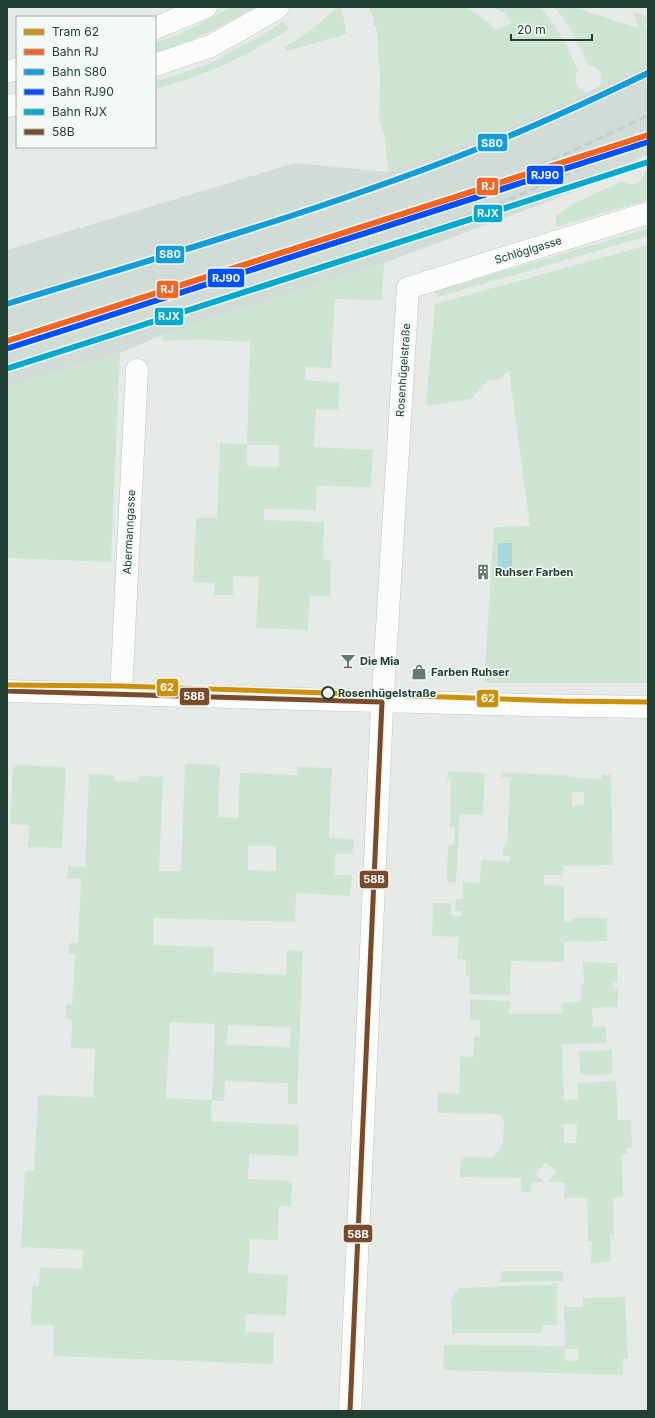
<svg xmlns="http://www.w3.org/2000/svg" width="655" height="1418" font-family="Inter,sans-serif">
  <rect width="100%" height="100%" fill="#e5eae7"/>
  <path fill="#d2dcd7" d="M648,63V154L571,193L384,263L164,334L120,353L7,387V250L295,163L388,172L486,136L588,92Z"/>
  <path fill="#cee4d2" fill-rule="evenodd" d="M230,7H256C223,26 191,42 155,52V43C181,35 207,21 230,7Z
    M339,7H341L347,34L287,51L284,47L300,38Z
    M368,7H465L490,23L495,30L512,23L504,13L493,7H538C558,23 567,47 578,70C572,82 576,90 588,92L486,136L388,172L385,138L379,118L380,73L377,42H378L376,26H374L373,16Z
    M554,7H573L638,28L634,12L647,16L645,27L648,26V63L599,88C604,75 601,68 588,65C579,45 570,23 554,7Z
    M283,21L288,28V30C243,57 207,76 155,89V82L208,64L263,35Z
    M648,169V200L556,227V215L575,203L622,181C633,188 642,183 645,171Z
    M648,229V236L438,297L435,291Z
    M648,245V683H484L494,527L530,526L509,371L500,379L488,380L471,399L426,406L435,304Z
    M384,263L382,300L335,299L331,368L306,367L305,380L340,383L338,410L316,409L314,447L373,450L371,487L317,486L316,510L264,509V520L324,522L323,559L331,560L330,597L310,595L308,630L256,628L259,577L233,576V595H214L215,583L193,582L196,518H217L220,443L247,444L250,342L206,340V339L163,341L164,334ZM247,445H279V467L247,466Z
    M120,353L111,562L7,558V387Z
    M185,764L220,765L218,817L238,818L240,773L297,775L298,767L332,768L329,838L355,839L352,854H335V875H352L350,896L296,893L295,922L154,918L153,945L214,947L213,972L286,975L287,950L303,951L297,1104H288V1083L225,1081L224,1101H212L211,1121L299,1125L298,1156L249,1154L248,1179L292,1181L291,1207L279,1206L278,1240L250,1239L248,1273L288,1275L286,1315L246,1314L245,1332L274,1333L273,1364L53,1356L54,1326L31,1325L32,1287L39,1286L40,1267L82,1269L83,1250L21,1247L25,1171L34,1170L38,1095L93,1097L95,1049L71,1048L72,1019L65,1018L66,1005H72L75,954H68L69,943H78L81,879L67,878L68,866L85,867L89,774L114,775V781L138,782L139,776L163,777L159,871H181ZM248,846H276V871L248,870ZM170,1022L215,1024L212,1100L166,1098ZM228,1025L291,1027L290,1047L227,1045Z
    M13,765L66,767L62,848L28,847L29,825L10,824Z
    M448,771L485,773L483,815L460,814L456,882H447L448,845H454L455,827H450L451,780H447Z
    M501,773L563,775L581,778L601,779L602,774L611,775L613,865L563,866V876L560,875H544V885L564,886V922H573L572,918H607V941H597V942L564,941V962L511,961L510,995L469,994L470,976H466V960L457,959L459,937L432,936L433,903H451V915L461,916V911H455L456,899H463V882L480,883L481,860L510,862V856H503L504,845L507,844L510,778L501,777ZM584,792V805L572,806V793Z
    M583,962L617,963L618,982L613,983V989H618V1007L592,1008L593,1027L606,1026V1043L562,1044L564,1100L578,1099L577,1083L616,1081L618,1120H631L632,1148L626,1149L627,1154H622L623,1197L613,1198L614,1235H610L611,1261L591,1264L592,1241H588L587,1198H564L565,1183L548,1182L557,1172L545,1163L535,1174L544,1182H531V1192H521V1178L460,1177L461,1157L493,1158L503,1144L504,1123L500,1114L437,1113L438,1093L459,1094L460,1056L473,1057L474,1037H480V1020H470V999L510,1001L509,1014H562L563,1002H581V984H584ZM564,1124H577L576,1143H564Z
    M612,1050L613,1074L580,1075L579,1051Z
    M501,1271H563L564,1281L501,1282Z
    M557,1284V1325H542L541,1333H452L451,1299L459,1288Z
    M625,1297L628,1359H623V1375L443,1370L444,1345L565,1346L564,1307H583V1298ZM565,1349H579L578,1360L565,1361Z"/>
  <path fill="#a5d9d9" d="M498,543H512V574H498Z"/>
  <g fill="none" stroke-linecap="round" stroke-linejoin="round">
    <g stroke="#c2c7c4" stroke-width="23">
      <path id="street" d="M121,694L137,370
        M350,1411L382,709L408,288L648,213"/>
    </g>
    <g stroke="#c0c8c4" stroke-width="23">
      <path id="secondary" d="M155,28L206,7
        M155,65L211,46L271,12L278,7
        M7,72L17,69
        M7,106L17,104
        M7,691L525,705L648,707"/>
    </g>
    <use href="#street" stroke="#fbfcfb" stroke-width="22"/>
    <use href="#secondary" stroke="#fbfcfb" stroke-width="22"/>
    <path stroke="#c7cbc9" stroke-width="3" stroke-dasharray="8 4" stroke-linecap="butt" d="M7,345C74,325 140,304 207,283C357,236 507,186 648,115
      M7,365L225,299L323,266L481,211L555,180L648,138"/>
    <g stroke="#f3f9f5" stroke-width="8">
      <path id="bus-1" d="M7,691L382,702
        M350,1411L382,702"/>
    </g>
    <use href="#bus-1" stroke="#7a4b2a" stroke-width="5"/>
    <g stroke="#f3f9f5" stroke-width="9">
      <path id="rail-1" d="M7,341L648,135"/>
    </g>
    <g stroke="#f3f9f5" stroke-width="9">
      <path id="rail-2" d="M7,304C170,254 334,207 492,143C545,122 596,98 648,73"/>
    </g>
    <g stroke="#f3f9f5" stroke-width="9">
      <path id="rail-3" d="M9,348L648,142"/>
    </g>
    <g stroke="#f3f9f5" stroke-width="9">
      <path id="rail-4" d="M9,368L648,162"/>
    </g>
    <use href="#rail-1" stroke="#f26522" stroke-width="6"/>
    <use href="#rail-2" stroke="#159dd9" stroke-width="6"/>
    <use href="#rail-3" stroke="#0050ff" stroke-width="6"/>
    <use href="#rail-4" stroke="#00a9ce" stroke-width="6"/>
    <g stroke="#f3f9f5" stroke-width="8">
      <path id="tram-1" d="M7,685L121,686L562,701L648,702"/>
    </g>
    <use href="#tram-1" stroke="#cc910a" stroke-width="5"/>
  </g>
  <defs>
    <g id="building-bare" transform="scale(1.2)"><path d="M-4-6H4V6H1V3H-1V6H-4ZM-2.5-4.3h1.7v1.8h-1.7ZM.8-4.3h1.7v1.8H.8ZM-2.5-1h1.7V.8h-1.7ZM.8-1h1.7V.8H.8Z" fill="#667b72" stroke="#f3f9f5" stroke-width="2.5" paint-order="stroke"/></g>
    <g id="bar-bare" transform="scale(1.2)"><path d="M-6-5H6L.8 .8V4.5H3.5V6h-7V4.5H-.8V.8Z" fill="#667b72" stroke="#f3f9f5" stroke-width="2.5" paint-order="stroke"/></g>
    <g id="shop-bare" transform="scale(1.2)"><path d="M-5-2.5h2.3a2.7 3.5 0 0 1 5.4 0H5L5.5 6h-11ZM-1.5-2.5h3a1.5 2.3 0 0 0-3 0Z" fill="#667b72" stroke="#f3f9f5" stroke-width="2.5" paint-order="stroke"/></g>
  </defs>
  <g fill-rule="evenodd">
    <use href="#building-bare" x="483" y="572"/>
    <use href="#bar-bare" x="348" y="661"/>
    <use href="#shop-bare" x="419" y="672"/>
  </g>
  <circle fill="#f3f9f5" stroke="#223f33" stroke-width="2" cx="328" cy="693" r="6"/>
  <g text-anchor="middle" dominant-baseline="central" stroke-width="3" stroke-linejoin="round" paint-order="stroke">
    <g font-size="11" fill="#223f33" stroke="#f3f9f5">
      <text transform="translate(528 250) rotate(-17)">Schlöglgasse</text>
      <text transform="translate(403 370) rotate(-86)">Rosenhügelstraße</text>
      <text transform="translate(129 532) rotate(-87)">Abermanngasse</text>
    </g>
    <g font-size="11" font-weight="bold" fill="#223f33" stroke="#f3f9f5" text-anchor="start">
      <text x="495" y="572">Ruhser Farben</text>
      <text x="360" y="661">Die Mia</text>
      <text x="431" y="672">Farben Ruhser</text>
    </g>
    <g font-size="11" font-weight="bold" fill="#223f33" stroke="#f3f9f5" text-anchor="start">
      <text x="338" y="693">Rosenhügelstraße</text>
    </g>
  </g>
  <g stroke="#f3f9f5" stroke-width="1.5">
    <rect x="477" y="133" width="31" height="19" rx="4" fill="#159dd9"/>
    <rect x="526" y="165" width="38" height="20" rx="4" fill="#0050ff"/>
    <rect x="476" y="177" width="23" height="19" rx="4" fill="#f26522"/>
    <rect x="473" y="204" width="30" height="19" rx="4" fill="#00a9ce"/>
    <rect x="155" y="245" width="30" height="19" rx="4" fill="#159dd9"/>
    <rect x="207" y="268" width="38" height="20" rx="4" fill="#0050ff"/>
    <rect x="156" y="280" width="23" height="19" rx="4" fill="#f26522"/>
    <rect x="154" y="307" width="30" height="19" rx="4" fill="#00a9ce"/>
    <rect x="156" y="678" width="23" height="19" rx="4" fill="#cc910a"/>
    <rect x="179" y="687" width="31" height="19" rx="4" fill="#7a4b2a"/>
    <rect x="476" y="689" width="23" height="19" rx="4" fill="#cc910a"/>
    <rect x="359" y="870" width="30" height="19" rx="4" fill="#7a4b2a"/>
    <rect x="343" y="1224" width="30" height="19" rx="4" fill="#7a4b2a"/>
  </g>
  <g font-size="11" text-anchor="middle" font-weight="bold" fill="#fff">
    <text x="492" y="147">S80</text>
    <text x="545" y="179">RJ90</text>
    <text x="488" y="190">RJ</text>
    <text x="488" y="217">RJX</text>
    <text x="170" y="258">S80</text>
    <text x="226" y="282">RJ90</text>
    <text x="167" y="293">RJ</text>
    <text x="169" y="320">RJX</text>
    <text x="167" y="691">62</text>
    <text x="194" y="700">58B</text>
    <text x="488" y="702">62</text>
    <text x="374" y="883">58B</text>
    <text x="358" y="1238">58B</text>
  </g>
  <rect width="655" height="1418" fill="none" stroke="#223f33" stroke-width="16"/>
  <rect x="16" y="16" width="140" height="132" fill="#f3f9f5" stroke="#9fafa7"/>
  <rect x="24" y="29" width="20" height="6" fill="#cc910a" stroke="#9fafa7"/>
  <text x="52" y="36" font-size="12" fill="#223f33">Tram 62</text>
  <rect x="24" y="49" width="20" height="6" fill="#f26522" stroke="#9fafa7"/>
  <text x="52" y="56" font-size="12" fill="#223f33">Bahn RJ</text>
  <rect x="24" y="69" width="20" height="6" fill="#159dd9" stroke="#9fafa7"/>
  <text x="52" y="76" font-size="12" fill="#223f33">Bahn S80</text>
  <rect x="24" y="89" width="20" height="6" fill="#0050ff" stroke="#9fafa7"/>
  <text x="52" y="96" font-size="12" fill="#223f33">Bahn RJ90</text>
  <rect x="24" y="109" width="20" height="6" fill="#00a9ce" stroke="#9fafa7"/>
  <text x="52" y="116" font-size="12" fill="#223f33">Bahn RJX</text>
  <rect x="24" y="129" width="20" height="6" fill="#7a4b2a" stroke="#9fafa7"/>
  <text x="52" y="136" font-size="12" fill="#223f33">58B</text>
  <path d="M511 34v6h81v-6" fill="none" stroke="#223f33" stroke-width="2"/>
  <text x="517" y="34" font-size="12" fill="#223f33" stroke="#f3f9f5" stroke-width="3" paint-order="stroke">20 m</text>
</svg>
